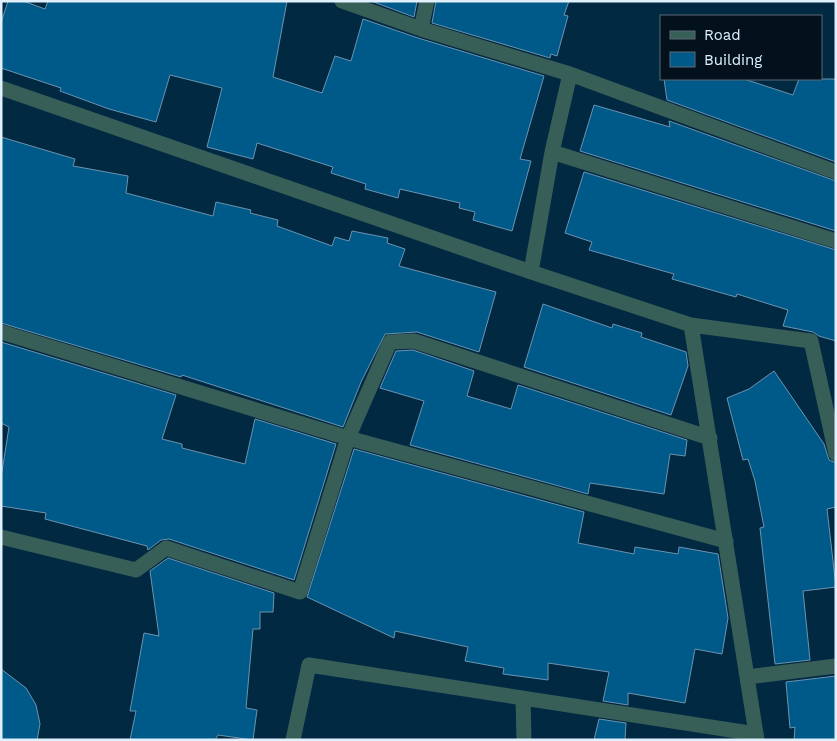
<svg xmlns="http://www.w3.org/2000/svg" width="837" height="741" font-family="'Work Sans',sans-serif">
  <rect width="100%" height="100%" fill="#022942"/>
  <path fill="#005a89" stroke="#6c93b0" d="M8,1H23L45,9L48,1H287L273,77L322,93L335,56L351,61L363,19L418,38L544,76L520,159L531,161L512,231L473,220L475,212L459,208L460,203L400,189L398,198L365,189L366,184L331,173L333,167L257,143L253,159L207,147L222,88L170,75L156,122L109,109L60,91L61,88L1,68V23Z
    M371,1H417L414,17Z
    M436,1H569L564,15L568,16L557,56L551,54L550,58L432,23Z
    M664,79H744L793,95L799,79H836V162L667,100Z
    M594,105L670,127L669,121L836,181V231L580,151Z
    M1,137L75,159L73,166L128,176L126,193L213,216L216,202L251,210L250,213L278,220L277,226L332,246L335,237L349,241L352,231L388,238L387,243L405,249L399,266L496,292L479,352L417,332L385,334L361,382L343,427L182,375L181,377L1,323Z
    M584,172L836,250V341L819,336L813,332L783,326L788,310L737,294L736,297L672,279L674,274L589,250L592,242L565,233Z
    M543,304L612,328L613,324L642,333L641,337L686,352L688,366L671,415L524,367Z
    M1,342L176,395L162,439L182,444V448L245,464L255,419L336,444L294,580L169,539L161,540L148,550L147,546L45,519L46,513L1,506V478L9,427L1,423Z
    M413,350L474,371L467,396L511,409L518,385L687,440L685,456L670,454L664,494L590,483L588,494L410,445L424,401L380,388L396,351Z
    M774,371L824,444L829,460L836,463V507L827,509L836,587L803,591L810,660L775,664L760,528L764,527L755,481L748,459L743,460L727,398L749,389Z
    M354,449L584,512L578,543L634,554L635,547L678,554L679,547L718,554L728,618L722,654L695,649L685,703L628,693V705L603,701L609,672L548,663V680L503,674L504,668L465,661L468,647L395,631L394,638L307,597Z
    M168,558L274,593L273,612H260V629H253L246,708L257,710L253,740L218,735L215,740H130L136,711H130L144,633L159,636L150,571Z
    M1,669L26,688L36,705L40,724L37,740H1Z
    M836,676V740H794L795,727L790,728L786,682Z
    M599,719L626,723L625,740H594Z"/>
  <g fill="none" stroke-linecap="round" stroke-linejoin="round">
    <path stroke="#375f58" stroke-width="15" d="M342,1L421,29L570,74L836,172
      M421,29L427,1
      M1,88L531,272L691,325L811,341L836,454
      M552,152L836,241
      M531,272L552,152L570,74
      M691,325L757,740
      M1,332L348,438L726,541
      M1,537L136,570L166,548L300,592L348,438L390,342L414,341L710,438
      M747,677L836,666
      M523,698L524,740
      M293,740L309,665L756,734"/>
  </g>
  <rect width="837" height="741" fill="none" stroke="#e0f1fd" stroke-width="5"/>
  <rect x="660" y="15" width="162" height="65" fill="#03111c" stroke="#5b6b76"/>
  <rect x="670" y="31" width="25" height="8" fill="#375f58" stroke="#5b6b76"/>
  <text x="704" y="40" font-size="15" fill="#e0f1fd">Road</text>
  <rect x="670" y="52" width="25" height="15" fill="#005a89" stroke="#5b6b76"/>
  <text x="704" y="65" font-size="15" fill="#e0f1fd">Building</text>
</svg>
